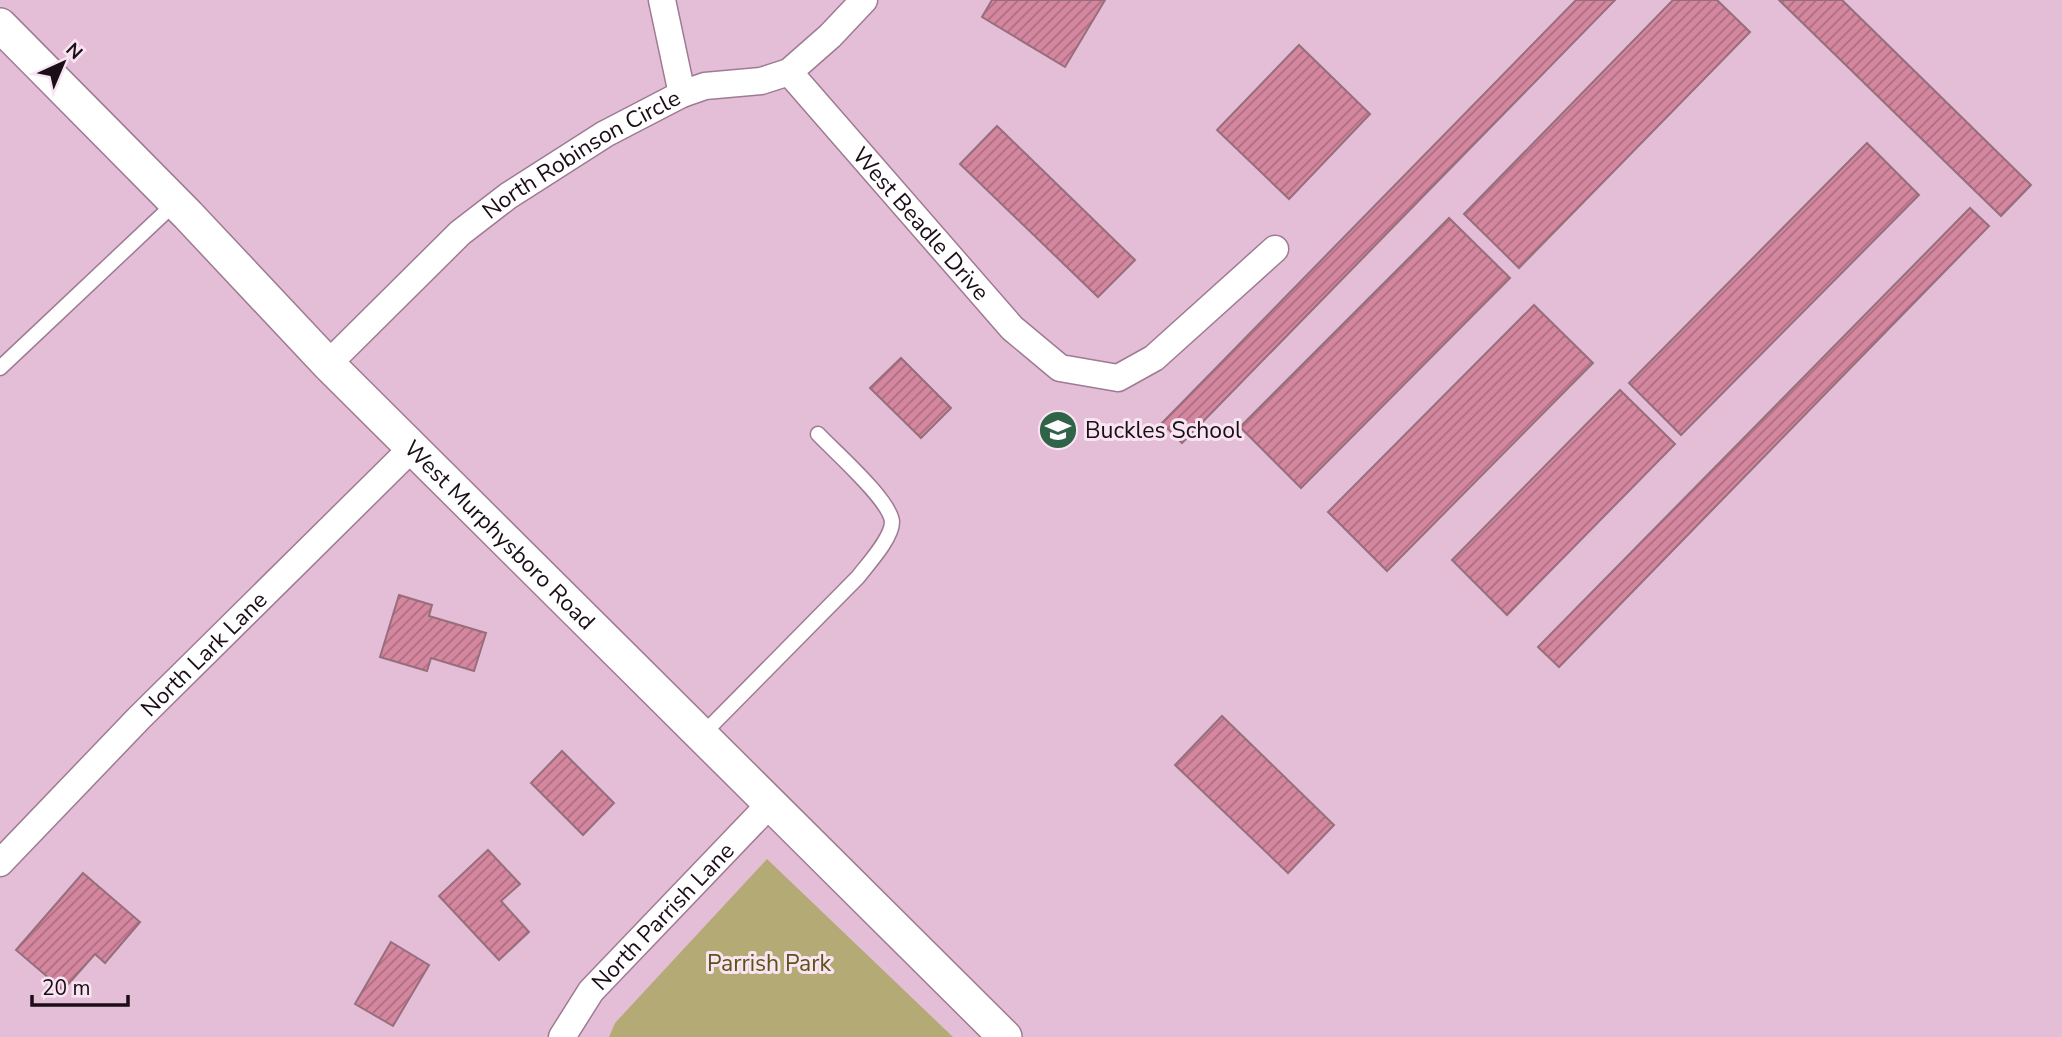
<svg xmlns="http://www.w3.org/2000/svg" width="2062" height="1037" font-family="'Nunito Sans',sans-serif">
  <defs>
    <pattern id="building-hatch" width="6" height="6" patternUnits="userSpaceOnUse" patternTransform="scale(1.75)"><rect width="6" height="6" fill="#d587a0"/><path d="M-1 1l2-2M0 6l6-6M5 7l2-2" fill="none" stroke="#ac6d81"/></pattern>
  </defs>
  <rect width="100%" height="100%" fill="#e4bed7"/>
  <path fill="#b4aa75" d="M767,859L953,1037H609L615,1023Z"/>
  <path fill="url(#building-hatch)" stroke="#976e7b" stroke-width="2" d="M992,0H1105L1065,67L982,17Z
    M1576,0H1615L1182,443L1162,423Z
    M1673,0H1717L1750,32L1519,268L1464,214Z
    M1779,0H1842L2031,185L2001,216Z
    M1299,45L1370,114L1289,199L1217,130Z
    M997,126L1135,260L1098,297L960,164Z
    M1867,143L1919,195L1681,435L1629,383Z
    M1970,208L1989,226L1559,667L1538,647Z
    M1449,218L1510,278L1301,488L1240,427Z
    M1534,305L1593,363L1387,571L1328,512Z
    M901,358L951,408L921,438L870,388Z
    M1620,390L1675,444L1507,615L1452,560Z
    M399,595L432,605L429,616L486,633L474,671L431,658L427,671L380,657Z
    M1222,716L1334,825L1288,873L1175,765Z
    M562,751L614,803L583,835L531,783Z
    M488,850L520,884L501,901L529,932L499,960L439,896Z
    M83,873L140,922L105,963L95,954L63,990L16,950Z
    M391,942L429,965L393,1026L355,1004Z"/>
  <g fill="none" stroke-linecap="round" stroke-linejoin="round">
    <g stroke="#9e7b92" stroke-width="17">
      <path id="service" d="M0,368L175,203
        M701,736L858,577C868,564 892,538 892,522C891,501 834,451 818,434"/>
    </g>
    <g stroke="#9e7b92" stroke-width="29">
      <g id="minor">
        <path d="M662,0L682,94"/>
        <path id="s1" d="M789,72L1012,328L1060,368L1118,378L1154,358L1275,249"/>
        <path id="s2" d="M328,364L460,233L508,196L605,134L682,94L705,86L761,81L789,72L830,36L864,0"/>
        <path id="s3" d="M0,863L139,718L413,447"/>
        <path id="s4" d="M562,1037L591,991L770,804"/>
      </g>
    </g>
    <g stroke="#9e7b92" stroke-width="36">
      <g id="tertiary">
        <path id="s5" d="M0,25L188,215L328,364L1005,1037"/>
      </g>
    </g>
    <use href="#service" stroke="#fff" stroke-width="14"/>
    <use href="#minor" stroke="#fff" stroke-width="26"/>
    <use href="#tertiary" stroke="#fff" stroke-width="33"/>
  </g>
  <defs>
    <g id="school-disc" transform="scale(2.0125)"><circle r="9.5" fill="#306449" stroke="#f9e5f2"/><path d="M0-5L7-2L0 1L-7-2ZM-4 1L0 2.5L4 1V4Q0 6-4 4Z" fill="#fff"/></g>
  </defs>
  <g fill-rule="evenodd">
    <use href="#school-disc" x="1058" y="430"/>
  </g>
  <g text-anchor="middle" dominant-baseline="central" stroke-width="6" stroke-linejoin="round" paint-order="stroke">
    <g font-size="23" fill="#1b0e17" stroke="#f9e5f2">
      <text stroke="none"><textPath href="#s2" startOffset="331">North Robinson Circle</textPath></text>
      <text stroke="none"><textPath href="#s1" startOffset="201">West Beadle Drive</textPath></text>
      <text stroke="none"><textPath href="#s5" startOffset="714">West Murphysboro Road</textPath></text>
      <text stroke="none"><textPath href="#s3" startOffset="292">North Lark Lane</textPath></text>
      <text stroke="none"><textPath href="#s4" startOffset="158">North Parrish Lane</textPath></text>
    </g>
    <g font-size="23" fill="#1b0e17" stroke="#f9e5f2" text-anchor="start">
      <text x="1085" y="430">Buckles School</text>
    </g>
    <g font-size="23" fill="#5d5217" stroke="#f9e5f2">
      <text x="769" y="963">Parrish Park</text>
    </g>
  </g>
  <g transform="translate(63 63) rotate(44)" stroke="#f9e5f2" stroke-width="5" paint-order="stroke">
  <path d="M0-5L12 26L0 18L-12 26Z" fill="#1b0e17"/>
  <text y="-10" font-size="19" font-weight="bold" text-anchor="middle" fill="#1b0e17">N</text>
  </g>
  <path d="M32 995v10h96v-10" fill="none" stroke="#1b0e17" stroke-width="3.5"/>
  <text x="42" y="995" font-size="21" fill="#1b0e17" stroke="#f9e5f2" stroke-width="5" paint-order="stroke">20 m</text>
</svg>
